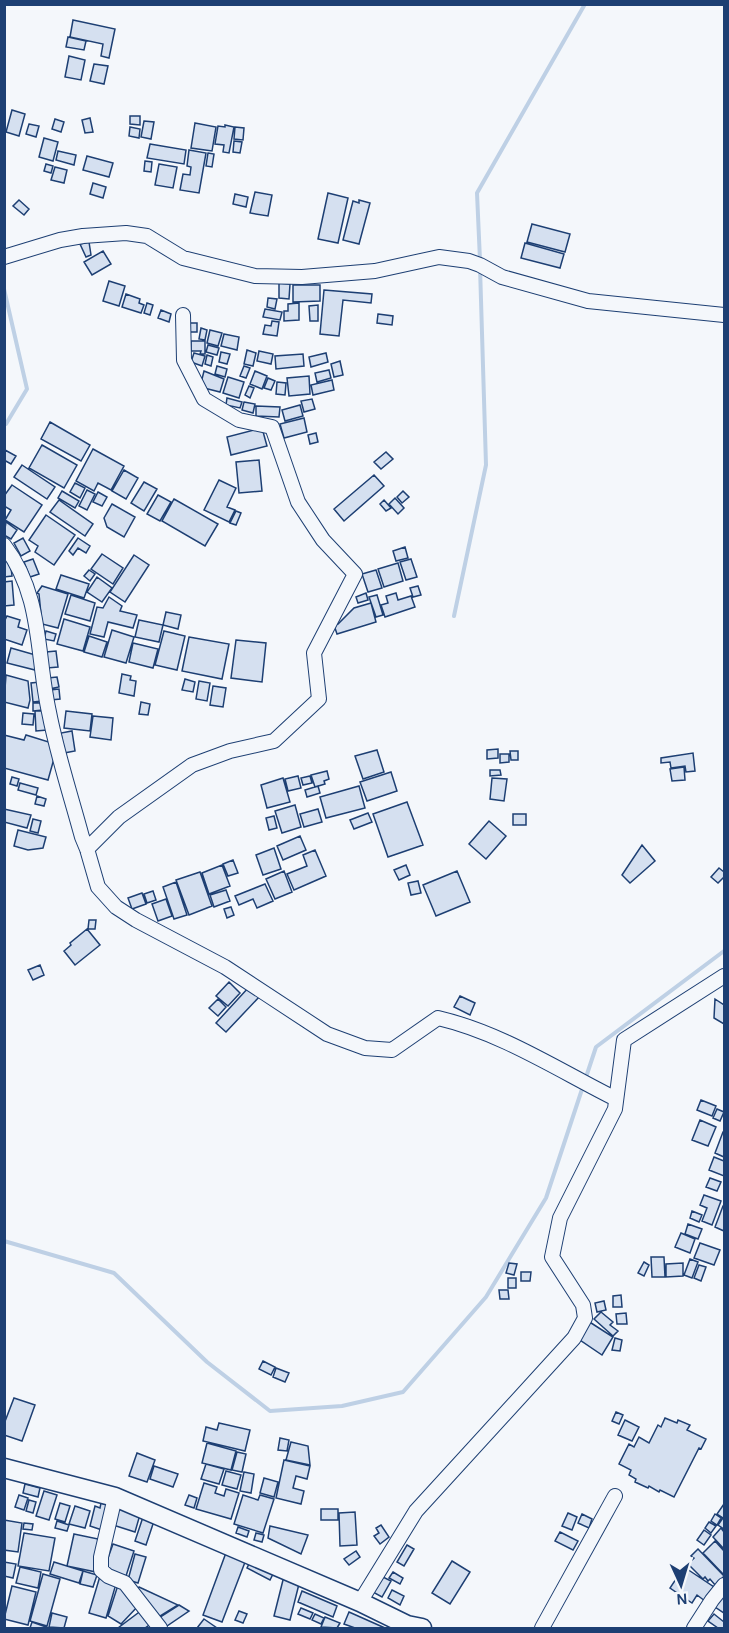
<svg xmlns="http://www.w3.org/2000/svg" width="729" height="1633" font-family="Karla,sans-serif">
  <rect width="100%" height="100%" fill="#f4f7fb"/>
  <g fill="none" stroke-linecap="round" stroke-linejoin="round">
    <path stroke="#bed0e5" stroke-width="4" d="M480,260L477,193L585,4
      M4,289L27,389L6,424
      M454,616L486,465L480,267
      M4,1241L114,1273L207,1362L270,1411L342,1406L403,1392L486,1297L546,1198L596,1047L724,951"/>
  </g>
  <path fill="#d5e0f0" stroke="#1d3f73" stroke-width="1.5" d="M73,20L115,29L109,58L101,56L103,44L70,37Z
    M68,37L86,41L84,50L66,47Z
    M69,56L85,60L81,80L65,77Z
    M94,64L108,66L104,84L90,81Z
    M12,110L25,114L19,136L6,132Z
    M130,116H140V125L130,124Z
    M90,118L93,132L85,133L82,120Z
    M55,119L64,122L61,132L52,129Z
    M144,121L154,122L151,139L141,137Z
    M195,123L216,127L212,151L191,148Z
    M29,124L39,126L36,137L26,134Z
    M225,125L234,127L229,153L223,152L224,145L215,144L218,126L225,127Z
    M130,127L140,129L139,138L129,136Z
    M235,127L244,128L243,140L234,139Z
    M44,138L58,142L53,161L39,157Z
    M234,141L242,142L240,153L233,152Z
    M150,144L186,150L184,164L147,158Z
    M189,150L206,153L199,193L180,190L183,174L190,175L191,167L187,166Z
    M58,151L76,155L74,165L56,160Z
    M208,153L214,154L212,167L206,166Z
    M87,156L113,163L109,177L83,170Z
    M145,161L152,162L151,172L144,171Z
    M46,164L53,166L51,173L44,171Z
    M159,164L177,167L173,188L155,185Z
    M55,167L67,170L64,183L51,180Z
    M93,183L106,187L103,198L90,194Z
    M255,192L272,195L268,216L250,213Z
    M328,193L348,198L338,243L318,239Z
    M235,194L248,197L246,207L233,204Z
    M19,200L29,209L24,215L13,206Z
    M359,200L370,203L359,244L343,240L353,201L359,203Z
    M532,224L570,234L565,252L527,242Z
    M89,242L91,255L86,257L80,244Z
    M525,243L564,254L560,268L521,258Z
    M103,251L111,264L92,275L84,262Z
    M109,281L125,286L119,306L103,301Z
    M279,283L290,284L289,299L279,298Z
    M293,285H320V301L293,302Z
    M324,290L372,294L371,303L343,300L339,336L320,334Z
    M126,294L140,299L139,303L144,305L141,313L122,307Z
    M268,298L277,299L275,309L267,307Z
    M147,303L153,305L150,315L144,313Z
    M299,303V320L284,321V311H288V304Z
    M318,305V321H310L309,306Z
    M265,309L282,312L280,320L263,317Z
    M161,310L171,314L169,322L158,318Z
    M378,314L393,316L392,325L377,323Z
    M272,321L279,322L277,336L263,334L265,325L271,326Z
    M188,323H197V332H188Z
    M201,328L207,330L205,340L199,339Z
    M210,330L222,333L218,346L207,343Z
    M224,334L239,337L237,350L221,346Z
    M191,341H205V354H200L201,351H191Z
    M208,345L219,348L217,355L206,352Z
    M247,350L256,353L253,366L244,364Z
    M259,351L273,354L271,364L257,361Z
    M221,352L230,354L227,364L219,362Z
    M194,353L205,356L202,366L191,362Z
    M326,353L328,362L311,367L309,357Z
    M303,354L304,366L276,369L275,356Z
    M207,355L213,357L211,366L205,364Z
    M340,361L343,375L334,377L331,364Z
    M217,366L227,369L225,377L215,374Z
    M244,366L250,368L246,378L240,376Z
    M329,370L331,378L317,382L315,373Z
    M204,371L224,379L220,392L200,387Z
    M255,371L267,376L262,389L250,384Z
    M309,376L310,394L289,396L287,378Z
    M228,377L244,382L239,398L223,393Z
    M268,378L275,381L271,390L264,388Z
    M332,380L334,390L313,395L311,385Z
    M277,382L286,383L285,395L276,394Z
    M249,386L254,388L250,398L245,395Z
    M227,398L242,402L240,408L226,405Z
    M312,399L315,409L304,412L301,401Z
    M244,402L255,404L253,413L242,410Z
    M300,405L303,416L285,421L282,410Z
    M256,406L280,407L279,417L256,416Z
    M304,418L307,432L284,438L280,424Z
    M50,422L90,445L81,461L41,439Z
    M262,428L267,446L231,455L227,437Z
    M316,433L318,442L310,444L308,435Z
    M42,445L77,465L64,488L29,468Z
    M93,449L124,466L111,490L98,483L94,491L76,481Z
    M5,450L16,456L11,464L4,460Z
    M386,452L393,459L381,469L374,462Z
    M259,460L262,491L239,493L236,462Z
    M22,465L55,487L47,499L14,477Z
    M124,470L138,478L126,499L112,491Z
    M374,475L384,486L344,521L334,509Z
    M219,480L236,488L227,507L235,510L229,522L204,510Z
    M144,482L157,489L144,511L131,503Z
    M75,483L85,488L80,498L70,492Z
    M12,485L42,505L24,532L5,520L11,510L4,506V496Z
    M87,490L95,494L87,510L79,506Z
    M62,491L79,501L75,508L58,498Z
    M403,491L409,497L402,503L397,497Z
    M98,492L107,497L102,506L93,502Z
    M158,495L171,502L160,521L147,514Z
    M395,498L404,508L398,514L389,504Z
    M174,499L218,524L205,546L162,521Z
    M59,500L93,524L85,536L50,512Z
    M384,500L391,508L386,511L380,504Z
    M112,504L135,517L124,537L107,527L104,518Z
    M236,511L241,513L236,525L230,523Z
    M46,515L75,535L54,565L35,552L38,546L29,540Z
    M6,522L17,530L11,539L4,535Z
    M23,538L30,551L21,556L14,543Z
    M78,538L90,546L86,553L78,548L73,555L69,551Z
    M405,547L408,558L396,561L393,551Z
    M102,554L123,568L113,584L91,569Z
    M134,555L149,565L125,602L110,592Z
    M10,558L12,576L4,577V559Z
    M33,559L39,574L30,577L24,562Z
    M411,559L417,577L406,580L400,562Z
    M398,563L403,581L384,587L378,569Z
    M89,570L95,574L90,581L84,576Z
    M376,570L382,588L368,592L362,574Z
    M61,575L89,584L84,598L56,589Z
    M97,577L112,588L102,602L87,592Z
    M12,581L14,605L4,606V582Z
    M42,586L68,594L58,628L42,624L39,594L37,593Z
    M418,586L421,595L413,597L410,588Z
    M366,593L368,600L358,603L356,597Z
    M396,593L398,600L411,596L415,607L385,617L381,605L388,603L386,596Z
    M71,595L95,603L90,621L65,614Z
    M377,595L383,615L376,617L369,597Z
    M109,597L122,606L120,611L137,615L133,628L108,622L104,637L90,634L97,607L103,608Z
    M371,603L376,622L337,634L334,625L338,624L354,608Z
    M166,612L181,615L178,629L163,625Z
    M7,616L20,620L18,627L27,630L22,645L4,639V622Z
    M64,619L90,627L83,651L57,644Z
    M139,620L163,625L159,642L135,637Z
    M112,630L134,637L126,663L104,657Z
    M46,631L56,634L54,641L44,639Z
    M164,631L185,636L177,670L155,665Z
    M89,636L107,642L102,657L84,652Z
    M189,637L229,644L222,679L182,671Z
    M236,640L266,643L262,682L231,678Z
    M133,643L158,649L153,668L129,662Z
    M11,648L39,656L35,670L7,663Z
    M56,651L58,667L47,668L46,652Z
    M122,674L131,676L130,680L136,681L134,696L119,693Z
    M6,675L28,681L30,700L28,708L4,702Z
    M57,677L59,687L49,689L48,678Z
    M185,679L195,682L193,692L182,690Z
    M199,681L210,683L207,701L196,699Z
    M40,682L42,701L33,702L31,683Z
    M213,686L226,688L223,707L210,705Z
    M59,689L60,699L51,700L50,690Z
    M141,702L150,704L148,715L139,714Z
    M33,703H43V710L33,711Z
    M35,711H46L47,730L36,731Z
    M66,711L92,714L90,731L64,728Z
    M23,713L34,714L33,725L22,724Z
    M93,716L113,718L111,740L90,737Z
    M72,731L75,751L64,753L61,733Z
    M4,735L24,740L26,735L52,743L55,755L48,780L4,768Z
    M498,749V758L487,759V750Z
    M377,750L384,772L363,779L355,756Z
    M510,751H518V760H511Z
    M693,753L695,771L686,772L685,766L671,768L670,762L661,763V758Z
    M500,754H509V762L500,763Z
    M684,767L685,780L672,781L670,769Z
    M490,770H500L501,775L490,776Z
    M327,771L329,779L324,781L325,784L315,787L311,775Z
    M391,772L397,791L367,801L360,782Z
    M298,776L301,788L288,791L285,779Z
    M310,776L312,783L303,785L301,778Z
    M12,777L19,779L17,786L10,784Z
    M283,778L290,802L267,808L261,785Z
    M492,778L507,779L504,801L490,799Z
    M20,783L38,788L36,795L18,790Z
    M318,786L320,793L307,797L305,790Z
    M359,786L365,808L326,818L320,797Z
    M37,796L46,799L44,806L35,804Z
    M407,802L423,845L388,857L373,814Z
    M295,805L301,827L282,833L275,811Z
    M4,809L31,815L27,828L4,822Z
    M318,809L322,822L304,827L300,814Z
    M368,813L372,822L354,829L350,820Z
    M513,814H526V825H513Z
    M274,816L277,828L269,830L266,818Z
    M33,819L41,821L38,833L30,831Z
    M489,821L506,836L486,859L469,844Z
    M18,830L46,837L43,848L28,850L14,846Z
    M300,836L306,850L283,860L277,846Z
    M642,845L655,861L630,883L622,875Z
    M274,848L281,869L263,875L256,855Z
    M315,850L326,876L294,890L287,874L307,866L303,855Z
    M233,860L238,873L228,876L223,864Z
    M222,865L230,886L209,894L202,873Z
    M406,865L410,875L399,880L394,870Z
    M719,868L724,872V877L718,883L711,877Z
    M284,871L292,892L275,899L266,879Z
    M457,871L470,902L436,916L423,885Z
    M200,872L212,906L189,915L176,880Z
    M418,881L421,893L411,895L408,883Z
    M176,882L187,915L174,919L163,887Z
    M265,884L273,901L257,908L253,899L239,905L235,896Z
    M226,890L230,901L214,907L210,895Z
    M153,891L156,900L147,903L144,894Z
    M142,893L146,904L132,909L128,898Z
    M166,899L172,916L158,921L152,904Z
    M231,907L234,915L227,918L224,909Z
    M89,920H96L95,929H88Z
    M87,929L100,945L75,965L64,951L71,945L70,943Z
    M40,965L44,975L33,980L28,970Z
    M229,982L240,993L228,1006L216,996Z
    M249,987L260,996L226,1032L216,1023Z
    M460,996L475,1003L470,1015L454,1007Z
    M218,999L226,1007L218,1016L209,1008Z
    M715,999L724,1005V1024L714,1018Z
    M701,1100L716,1106L712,1116L697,1110Z
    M717,1109L724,1112L720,1121L713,1118Z
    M700,1120L716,1127L708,1146L692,1140Z
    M723,1132H724V1157L715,1153Z
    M714,1157L724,1161V1176L709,1170Z
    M710,1178L721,1182L717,1191L706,1187Z
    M704,1195L721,1201L712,1225L702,1221L707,1208L700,1205Z
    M723,1206H724V1231L715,1227Z
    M692,1211L702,1215L699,1222L690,1218Z
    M688,1224L702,1229L698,1239L685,1234Z
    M681,1233L695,1239L690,1253L675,1247Z
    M700,1243L720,1250L714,1265L694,1258Z
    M651,1257H664L665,1277H652Z
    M690,1259L698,1262L692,1278L684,1275Z
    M644,1262L649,1265L644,1276L638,1273Z
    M509,1263L517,1264L514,1275L506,1273Z
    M683,1263V1276L666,1277V1264Z
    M699,1265L706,1267L701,1281L694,1278Z
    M521,1272H531L530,1281H521Z
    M508,1278H516V1288H508Z
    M499,1290H508L509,1299H500Z
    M621,1295L622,1307H613V1296Z
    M604,1301L606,1310L597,1312L595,1303Z
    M601,1312L613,1322L610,1325L618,1331L613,1336L594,1319Z
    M626,1313L627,1324H617L616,1314Z
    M588,1321L613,1337L602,1355L577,1338Z
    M615,1338L622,1340L620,1351L612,1350Z
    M263,1361L275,1367L271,1375L259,1369Z
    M276,1368L289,1373L285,1382L273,1377Z
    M14,1398L35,1405L22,1441L4,1435V1424Z
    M616,1412L623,1415L619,1424L612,1421Z
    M665,1418L677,1423L678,1420L690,1425L687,1430L706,1439L701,1449L699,1448L674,1497L660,1490L659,1492L649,1486L648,1488L635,1482L636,1479L629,1475L631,1470L619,1464L629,1444L634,1447L639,1437L649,1443L658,1425L661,1427Z
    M625,1420L639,1427L632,1441L618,1435Z
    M219,1423L250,1430L245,1451L203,1441L206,1427L217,1430Z
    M280,1438L289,1440L287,1451L278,1450Z
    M291,1442L308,1446L310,1465L286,1460Z
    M207,1443L236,1451L231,1470L202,1463Z
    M237,1452L246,1454L242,1472L232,1470Z
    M137,1453L155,1460L147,1482L129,1476Z
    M284,1460L310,1466L307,1479L296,1476L293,1488L304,1491L301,1504L276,1498Z
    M206,1464L224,1469L219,1484L201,1479Z
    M154,1466L178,1474L173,1487L150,1479Z
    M226,1471L241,1475L237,1489L222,1485Z
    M244,1472L254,1474L251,1493L240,1491Z
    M264,1478L278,1482L274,1497L260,1493Z
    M204,1483L217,1487L215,1493L224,1496L226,1489L239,1493L231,1519L196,1509Z
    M25,1484L40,1488L38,1497L23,1493Z
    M44,1491L57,1495L49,1520L36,1516Z
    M19,1495L28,1498L24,1510L15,1507Z
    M189,1495L197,1498L194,1508L185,1505Z
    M243,1495L258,1500L260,1495L274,1499L263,1533L234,1524Z
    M29,1500L36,1502L33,1513L26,1511Z
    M60,1503L70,1506L65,1522L55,1519Z
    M101,1503L109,1505L102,1530L90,1526L95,1506L100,1508Z
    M119,1504L141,1511L135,1532L113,1525Z
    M724,1504V1529L718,1525L723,1518L717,1514Z
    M75,1506L90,1511L85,1528L69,1524Z
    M321,1509H338V1520H321Z
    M355,1512L357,1545L340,1546L339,1513Z
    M568,1513L577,1517L572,1530L562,1526Z
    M144,1514L155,1518L146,1545L135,1541Z
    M582,1514L592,1519L589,1528L578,1523Z
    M715,1514L721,1518L717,1525L711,1521Z
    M4,1520L22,1523L18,1552L4,1550Z
    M57,1521L69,1525L67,1531L55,1528Z
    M709,1522L716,1526L711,1533L705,1528Z
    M24,1523L33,1524L32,1530L23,1529Z
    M381,1525L389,1537L380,1544L374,1536L379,1533L376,1528Z
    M270,1526L308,1535L301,1554L268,1538Z
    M238,1527L249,1531L247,1537L236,1533Z
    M721,1528L724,1532V1549L713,1537Z
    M704,1530L711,1535L704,1545L697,1540Z
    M560,1532L578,1541L573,1550L555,1541Z
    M24,1533L55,1538L49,1571L18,1566Z
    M256,1533L264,1535L262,1542L254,1540Z
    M74,1534L103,1540L96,1572L67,1566Z
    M715,1541L724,1551V1575L703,1553Z
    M113,1544L134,1551L126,1576L104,1569Z
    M407,1545L414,1549L404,1566L397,1562Z
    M698,1549L724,1576L716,1586L710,1579L708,1581L705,1577L703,1579L688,1564L694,1558L691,1556Z
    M227,1550L247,1557L222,1622L203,1615Z
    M356,1551L360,1557L349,1565L344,1559Z
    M135,1554L146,1557L138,1583L128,1580Z
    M251,1560L274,1572L270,1580L247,1568Z
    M452,1561L470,1572L450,1604L432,1593Z
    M4,1562L16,1564L13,1578L4,1576Z
    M54,1562L83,1571L79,1583L50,1574Z
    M20,1567L41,1572L38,1588L16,1583Z
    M684,1567L714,1587L705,1601L697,1595L692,1603L670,1588Z
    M83,1571L97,1575L93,1587L80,1584Z
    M393,1572L403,1578L400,1584L389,1578Z
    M43,1574L60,1579L47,1626L30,1621Z
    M379,1575L391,1581L382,1597L371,1591Z
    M100,1576L116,1584L106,1618L89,1613Z
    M284,1576L300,1580L290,1620L274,1616Z
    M118,1585L139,1605L121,1624L108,1616Z
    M12,1586L36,1592L28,1625L4,1619Z
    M139,1587L178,1605L157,1618L136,1589Z
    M392,1590L404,1596L400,1605L388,1598Z
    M302,1591L337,1606L333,1617L298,1602Z
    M724,1593V1613L715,1607Z
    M179,1605L189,1611L164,1628L157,1619Z
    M301,1608L313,1613L310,1619L298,1614Z
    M142,1610L152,1623L145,1628H118Z
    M239,1611L247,1614L243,1623L235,1620Z
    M349,1612L385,1628H355L344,1624Z
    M52,1613L67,1617L64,1628L49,1627Z
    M315,1614L324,1618L321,1624L312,1620Z
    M714,1614L724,1622V1628H718L708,1621Z
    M325,1617L340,1623L337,1628L321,1627Z
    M204,1619L217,1628H197Z
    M32,1622L49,1628H30Z"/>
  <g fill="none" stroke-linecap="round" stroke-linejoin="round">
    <g stroke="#1d3f73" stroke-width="16">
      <path id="minor" d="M4,257L60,240L83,236L126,233L147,236L183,258L255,276L302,277L375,271L439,257L469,261L480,265L502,277L588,301L724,315
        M4,545C43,596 36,654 49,712C57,754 71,796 82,837L87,849L98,887L116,907L136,920L225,967L327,1034L365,1048L392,1050L438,1018C502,1033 558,1070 616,1099
        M87,849L119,817L192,765L230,751L274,741L319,699L314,653L355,574L323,540L298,502L272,427L239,420L204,399L184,360L183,315
        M115,1497L101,1557V1570L108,1576L125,1583L160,1628
        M360,1602L416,1511L574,1338L585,1318L583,1305L552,1257L560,1218L615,1109L624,1040L724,976
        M542,1628L615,1496
        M694,1628L712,1600L724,1585"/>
    </g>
    <g stroke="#1d3f73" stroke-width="21">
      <path id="major" d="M4,1468L115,1497L360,1602L407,1625L422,1628"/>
    </g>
    <use href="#minor" stroke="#f4f7fb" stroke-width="14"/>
    <use href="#major" stroke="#f4f7fb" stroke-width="18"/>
  </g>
  <rect width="729" height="1633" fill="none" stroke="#1d3f73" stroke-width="12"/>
  <g transform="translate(681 1585) rotate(176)" stroke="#f4f7fb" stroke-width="4.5" paint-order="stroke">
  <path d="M0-4.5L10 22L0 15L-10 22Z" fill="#1d3f73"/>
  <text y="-9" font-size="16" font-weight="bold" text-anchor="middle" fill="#1d3f73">N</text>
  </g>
</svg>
